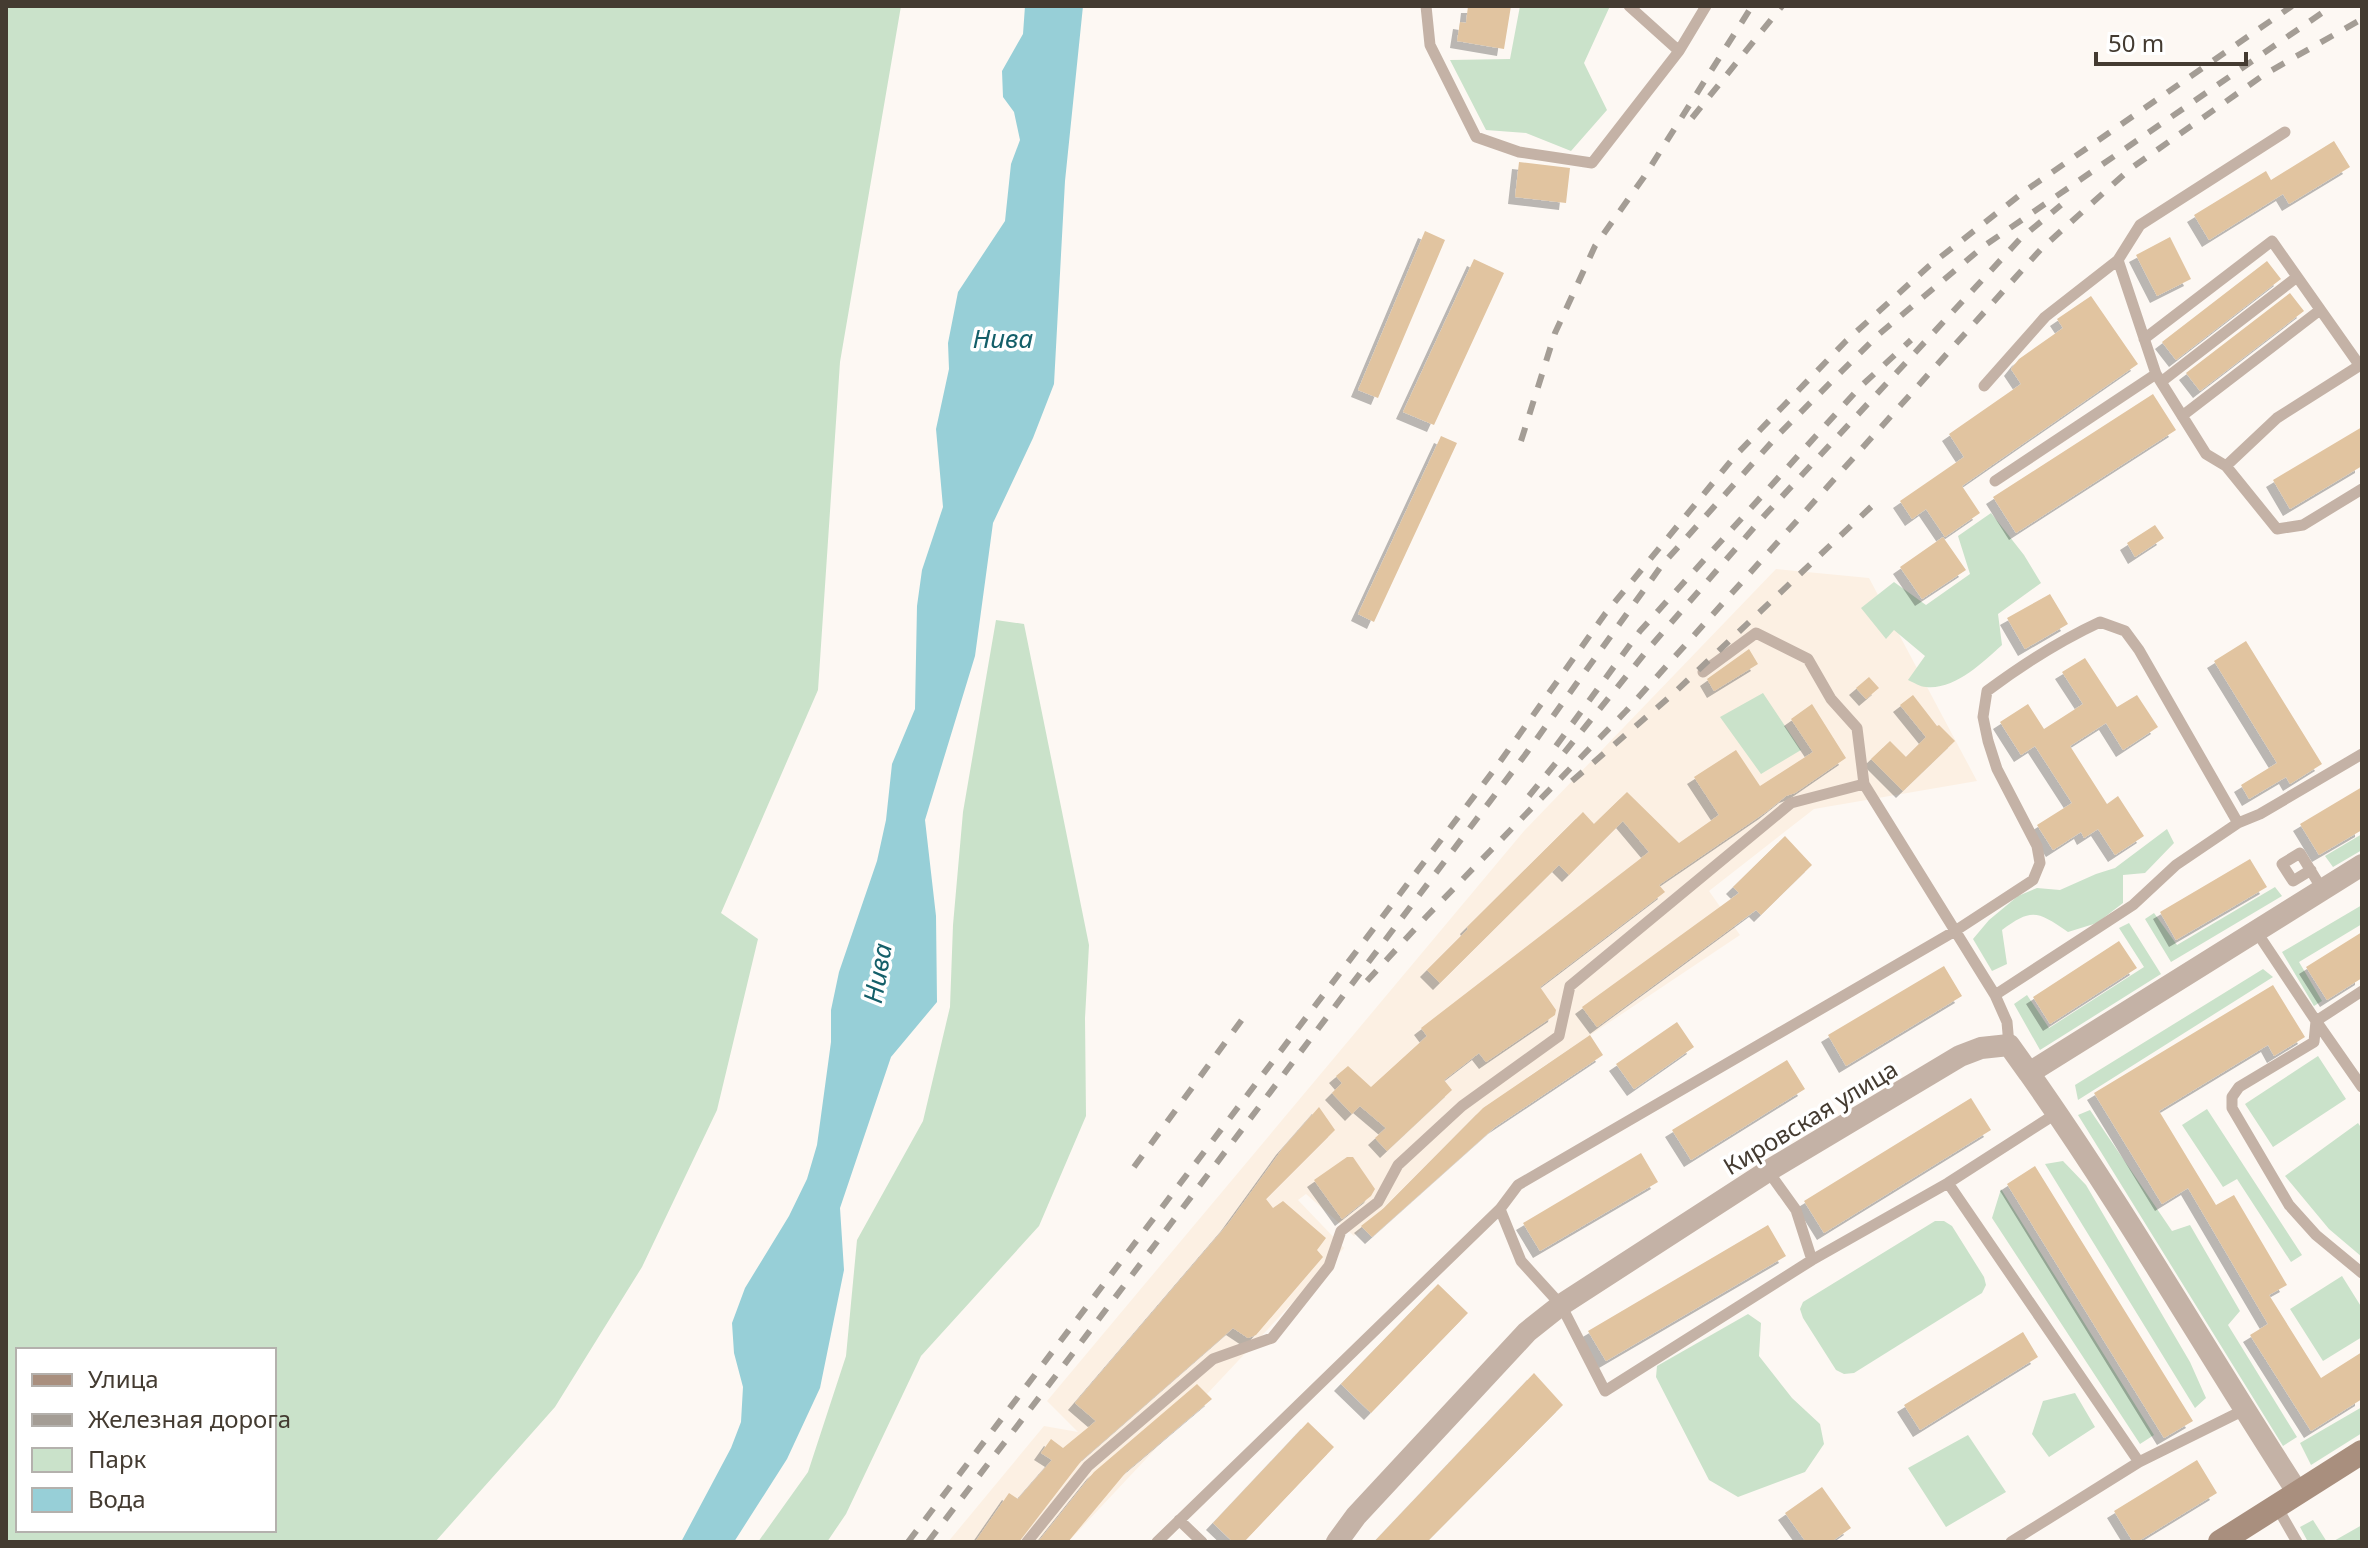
<svg xmlns="http://www.w3.org/2000/svg" width="2368" height="1548" font-family="'Noto Sans',sans-serif">
  <defs>
    <filter id="shadow"><feDropShadow dx="-7" dy="7" stdDeviation="0" flood-color="#0004"/></filter>
  </defs>
  <rect width="100%" height="100%" fill="#fdf8f3"/>
  <path fill="#fcf0e3" d="M1776,569L1869,578L1977,781L1814,809L1709,891L1740,935L1529,1076L1354,1236L1306,1194L1298,1200L1344,1248L1068,1542H948L1044,1426L1078,1432L1047,1401L1524,831Z"/>
  <path fill="#cae2ca" fill-rule="evenodd" d="M6,6H901L840,362L818,690L721,913L758,939L717,1110L642,1267L555,1407L435,1542H6ZM18,1350H274V1530H18Z
    M1520,6H1610L1584,63L1607,110L1571,151L1526,133L1486,130L1450,60L1510,59Z
    M1991,513L2024,555L2041,583L1998,614L2002,645C1982,663 1955,690 1926,687C1920,687 1913,682 1908,680L1925,656L1894,630L1886,639L1861,608L1894,582L1926,605L1970,574L1958,536Z
    M996,620L1024,624L1089,945L1085,1018L1086,1116L1039,1226L921,1356L846,1514L827,1542H758L808,1472L846,1356L857,1240L923,1121L950,1007L953,925L963,812Z
    M1763,693L1801,750L1761,774L1720,717Z
    M2167,829L2174,843L2145,873L2123,875V903L2097,923L2068,932C2037,911 2032,908 2002,930L2007,964L1992,971L1973,939L1989,920L2018,896L2037,888L2060,890L2096,874L2115,868Z
    M2362,834V850L2333,867L2325,856Z
    M2275,887L2282,896L2171,962L2145,919L2154,913L2177,945Z
    M2362,905V924L2299,962L2322,1001L2314,1006L2282,952Z
    M2129,923L2161,974L2040,1050L2014,1004L2027,995L2049,1028L2144,967L2119,928Z
    M2263,969L2273,977L2078,1100L2075,1085Z
    M2318,1056L2346,1099L2273,1147L2245,1104Z
    M2207,1109L2302,1255L2291,1262L2237,1179L2223,1187L2182,1125Z
    M2090,1110L2172,1231L2190,1225L2240,1311L2228,1325L2297,1437L2283,1446L2078,1115Z
    M2358,1123L2362,1129V1257L2329,1229L2285,1176Z
    M2063,1161L2086,1185L2190,1362L2206,1398L2195,1408L2045,1164Z
    M2001,1189L2154,1435L2140,1444L1992,1218Z
    M1935,1221H1944L1952,1226L1984,1277L1986,1285L1982,1293L1854,1373L1844,1374L1836,1370L1803,1318L1800,1309L1803,1302Z
    M2342,1276L2362,1308V1337L2323,1361L2290,1309Z
    M1748,1314L1761,1323L1759,1356L1792,1398L1820,1424L1824,1444L1805,1472L1738,1497L1709,1480L1656,1377L1657,1366Z
    M2075,1393L2095,1427L2049,1457L2032,1434L2043,1401Z
    M2362,1407V1433L2311,1465L2300,1443Z
    M1968,1435L2006,1492L1946,1527L1908,1468Z
    M2313,1520L2327,1542H2308L2300,1527Z
    M2362,1525V1542H2332Z"/>
  <path fill="#97cfd7" d="M1025,6H1083L1065,181L1054,384L1033,438L993,523L975,656L925,820L936,916L937,1002L891,1057L840,1208L844,1270L820,1388L787,1459L734,1542H681L731,1448L741,1422L743,1387L734,1353L732,1323L745,1288L789,1216L807,1179L817,1145L831,1042V1010L839,972L877,861L886,820L892,764L915,709L917,606L922,570L943,507L936,429L949,369L948,343L958,292L1005,221L1011,164L1020,140L1014,112L1003,97L1002,71L1023,34Z"/>
  <path fill="#e1c4a0" filter="url(#shadow)" d="M1468,6H1511L1504,49L1457,41L1460,22L1466,23Z
    M2334,141L2350,167L2289,204L2283,194L2209,240L2194,215L2266,171L2271,180Z
    M1519,162L1570,168L1566,203L1515,197Z
    M1425,231L1445,240L1378,398L1358,390Z
    M2170,237L2191,279L2157,296L2136,255Z
    M1474,259L1504,273L1434,425L1403,412Z
    M2267,261L2281,279L2176,360L2162,342Z
    M2290,293L2304,311L2200,391L2186,373Z
    M2091,296L2138,364L1962,486L1980,513L1945,537L1926,509L1912,519L1900,501L1964,457L1949,434L2021,384L2011,369L2019,359L2063,328L2057,319Z
    M2153,394L2176,430L2016,533L1993,497Z
    M2362,427V466L2290,509L2273,480Z
    M1441,436L1457,443L1374,622L1358,614Z
    M2155,525L2164,538L2135,557L2127,543Z
    M1943,537L1966,570L1922,599L1900,567Z
    M2050,594L2068,624L2025,649L2007,618Z
    M2246,641L2322,764L2290,784L2286,777L2249,799L2241,785L2277,763L2214,661Z
    M1749,649L1758,664L1714,691L1707,679Z
    M2085,658L2117,707L2137,695L2158,727L2123,750L2106,723L2070,746L2107,804L2118,796L2144,836L2115,855L2098,829L2084,838L2081,832L2053,850L2037,825L2072,803L2035,746L2021,755L2000,722L2028,704L2044,729L2083,704L2062,672Z
    M1869,677L1879,688L1866,699L1856,688Z
    M1913,695L1937,726L1939,725L1955,741L1903,791L1871,759L1890,741L1906,757L1926,737L1900,705Z
    M1812,704L1846,758L1795,793L1786,796L1766,812L1659,885L1665,892L1540,987L1556,1010L1555,1015L1486,1062L1479,1053L1444,1080L1452,1090L1387,1151L1375,1138L1386,1128L1360,1106L1352,1114L1332,1093L1342,1083L1336,1076L1348,1066L1371,1087L1427,1036L1421,1028L1649,852L1623,821L1569,875L1559,865L1440,983L1427,970L1468,929L1467,927L1583,812L1594,824L1627,792L1679,843L1719,815L1694,777L1736,750L1760,786L1813,752L1791,719Z
    M2362,787V830L2319,855L2300,824Z
    M1785,836L1812,865L1761,915L1756,910L1597,1027L1582,1007L1739,893L1733,887Z
    M2250,859L2267,887L2176,940L2160,912Z
    M2362,932V978L2327,1000L2306,967Z
    M2119,941L2137,968L2050,1024L2033,997Z
    M1944,966L1962,996L1846,1066L1828,1035Z
    M2273,985L2305,1037L2274,1056L2268,1045L2159,1111L2216,1205L2234,1195L2287,1285L2269,1295L2321,1378L2362,1352V1399L2311,1431L2250,1335L2268,1324L2188,1188L2162,1204L2094,1093Z
    M1677,1022L1694,1047L1634,1089L1616,1064Z
    M1590,1035L1603,1055L1495,1127L1372,1237L1361,1226L1384,1208L1483,1108Z
    M1787,1060L1805,1089L1691,1160L1672,1130Z
    M1971,1098L1991,1130L1824,1233L1804,1201Z
    M1319,1107L1335,1130L1266,1199L1273,1208L1283,1201L1326,1238L1317,1250L1323,1257L1256,1335L1248,1338L1233,1328L1082,1460L1019,1542H975L1009,1493L1018,1499L1052,1460L1041,1453L1051,1439L1063,1448L1096,1421L1075,1403L1228,1224L1283,1148Z
    M1641,1153L1658,1182L1540,1251L1523,1223Z
    M1347,1157H1353L1375,1189L1371,1196L1342,1219L1314,1180Z
    M2035,1166L2193,1421L2164,1438L2007,1184Z
    M1768,1225L1786,1256L1606,1361L1588,1331Z
    M1438,1284L1468,1313L1371,1413L1341,1384Z
    M2023,1332L2038,1357L1920,1430L1904,1405Z
    M1534,1373L1563,1405L1427,1542H1374Z
    M1197,1384L1212,1399L1127,1471L1068,1542H1038L1094,1472Z
    M1308,1422L1334,1447L1244,1542H1233L1213,1523Z
    M2197,1460L2217,1493L2137,1542H2133L2114,1511Z
    M1822,1487L1851,1528L1831,1542H1806L1785,1513Z"/>
  <g fill="none" stroke-linecap="round" stroke-linejoin="round">
    <path stroke="#c4b2a6" stroke-width="11" d="M1426,6L1430,45L1476,137L1519,152L1592,163L1679,51L1629,6
      M1679,51L1706,6
      M2118,260L2140,225L2285,132
      M2144,339L2272,241L2360,366
      M2362,364L2277,418L2226,466L2277,529L2303,525L2362,489
      M2161,382L2297,277
      M1984,386L2045,317L2118,260L2156,374
      M2182,416L2320,310
      M1995,481L2156,374L2206,454L2226,466
      M1703,672L1756,633L1808,659L1831,699L1857,728L1864,784L1995,995L2007,1022L2009,1045
      M2238,823L2260,814L2362,754
      M2311,870L2293,881L2282,864L2300,853L2322,889
      M2256,931L2316,1021L2314,1042L2239,1087L2232,1097V1108L2289,1205L2316,1235L2362,1273
      M2362,991L2316,1021L2362,1087
      M1768,1171L1796,1210L1812,1260
      M1948,1183L2139,1462
      M1500,1209L1518,1185L1955,931L2033,880L2040,863L2037,846L1997,769L1988,741L1983,717L1987,691C2022,665 2059,641 2100,622L2125,631L2139,650L2238,823L2176,865L2133,905L1995,995
      M2277,1507L2297,1542
      M1179,1520L1202,1542
      M1027,1542L1088,1466L1213,1359L1272,1338L1329,1266L1341,1231L1378,1202L1398,1165L1462,1106L1559,1036L1570,986L1791,803L1864,784
      M1157,1542L1500,1209L1521,1261L1561,1305L1605,1391L1812,1260L1948,1183L2057,1113
      M2011,1542L2139,1462L2244,1410"/>
    <path stroke="#c4b2a6" stroke-width="22" d="M2029,1073C2125,1209 2207,1353 2298,1493
      M1337,1542L1356,1516L1527,1332L1561,1305L1768,1171L1960,1056L1981,1048L2009,1045L2029,1073L2362,865"/>
    <path stroke="#a98f7e" stroke-width="24" d="M2220,1542L2362,1452"/>
    <path stroke="#a49d95" stroke-width="6" stroke-dasharray="14 14" stroke-linecap="butt" d="M1692,118L1782,6
      M1521,441L1555,333L1595,246L1644,177L1752,6
      M1556,746L1640,631L1860,387L1911,340
      M1572,781L1673,694L1873,505
      M1529,796L1650,647L1765,515L2020,239L2061,205
      M1367,981L1426,917L1626,711L2041,249L2130,169L2265,74L2362,19
      M1134,1167L1249,1010
      M908,1542L1497,766L1605,614L1735,456L1846,341L1929,266L2025,191L2292,6
      M928,1542L1064,1365L1525,755L1662,565L1778,435L1878,335L1984,246L2332,6"/>
  </g>
  <g text-anchor="middle" dominant-baseline="central" stroke-width="7" stroke-linejoin="round" paint-order="stroke">
    <g font-size="24" fill="#443b31" stroke="#fff">
      <text transform="translate(1810 1117) rotate(-31)">Кировская улица</text>
    </g>
    <g font-size="26" font-style="italic" fill="#145f69" stroke="#fff">
      <text x="1003" y="338">Нива</text>
      <text transform="translate(877 973) rotate(-80)">Нива</text>
    </g>
  </g>
  <rect width="2368" height="1548" fill="none" stroke="#443b31" stroke-width="16"/>
  <rect x="16" y="1348" width="260" height="184" fill="#ffffff" stroke="#b4b1ad" stroke-width="2"/>
  <rect x="32" y="1374" width="40" height="12" fill="#a98f7e" stroke="#b4b1ad" stroke-width="2"/>
  <text x="88" y="1388" font-size="24" fill="#443b31">Улица</text>
  <rect x="32" y="1414" width="40" height="12" fill="#a49d95" stroke="#b4b1ad" stroke-width="2"/>
  <text x="88" y="1428" font-size="24" fill="#443b31">Железная дорога</text>
  <rect x="32" y="1448" width="40" height="24" fill="#cae2ca" stroke="#b4b1ad" stroke-width="2"/>
  <text x="88" y="1468" font-size="24" fill="#443b31">Парк</text>
  <rect x="32" y="1488" width="40" height="24" fill="#97cfd7" stroke="#b4b1ad" stroke-width="2"/>
  <text x="88" y="1508" font-size="24" fill="#443b31">Вода</text>
  <path d="M2096 52v12h150v-12" fill="none" stroke="#443b31" stroke-width="4"/>
  <text x="2108" y="52" font-size="24" fill="#443b31" stroke="#ffffff" stroke-width="6" paint-order="stroke">50 m</text>
</svg>
